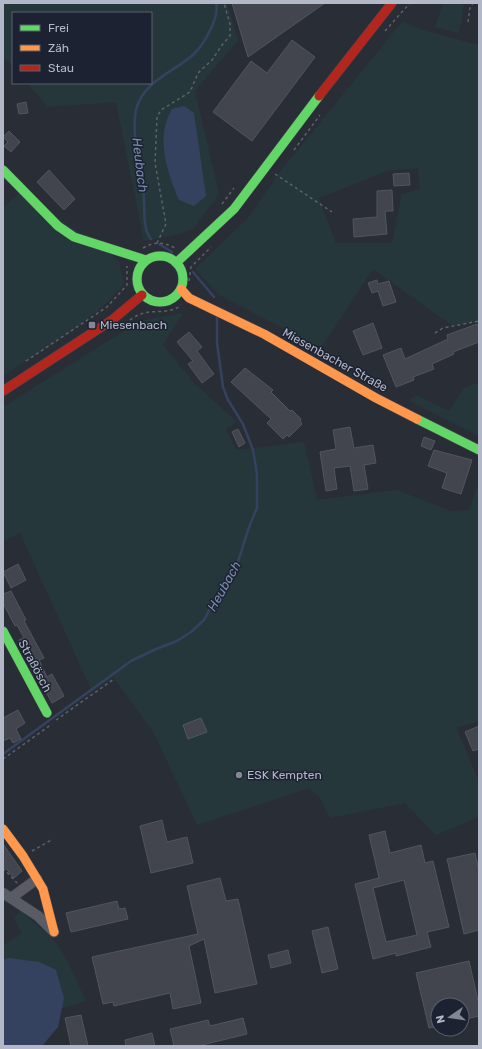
<svg xmlns="http://www.w3.org/2000/svg" width="482" height="1049" font-family="Rubik,sans-serif">
  <rect width="100%" height="100%" fill="#292d36"/>
  <path fill="#26373c" fill-rule="evenodd" d="M3,3H227L238,40L195,91L219,194L193,229L179,234L144,241L116,102L48,107L27,83H151V13H13V67L5,58L3,59Z
    M443,3H464L459,33L435,27Z
    M402,22L429,32L479,45V323L451,325L373,269L321,348L219,295L195,269L249,217L279,173ZM418,168L420,189L402,194L392,243H336L319,198L387,171Z
    M20,192L111,254L119,262L124,284C92,323 45,348 3,376V208Z
    M183,313L163,345L194,383L237,422L226,429L236,450L304,442L317,500L397,490L451,511L469,510L479,481V722L456,727L479,782V817L436,835L405,803L330,818L320,798L309,788L197,825L154,733L113,677L92,691L20,533L3,541V407L140,321Z
    M479,382V436L409,401L416,395L449,411L464,388Z
    M21,911L54,940L66,958L86,1001L60,1009L64,998L8,958L3,960V945L22,934L14,917Z"/>
  <path fill="#35425f" d="M184,106L194,113L206,196L194,206L179,200C167,171 155,138 172,109Z
    M8,958L39,962L56,970L64,998L58,1027L42,1046H3V960Z"/>
  <g fill="none" stroke-linecap="round" stroke-linejoin="round">
    <path stroke="#35425f" stroke-width="2.5" d="M151,239C141,227 146,204 143,188C140,167 131,131 136,110C143,81 174,72 194,54C204,44 220,17 216,3
      M159,244L172,252
      M193,272L214,297
      M3,754L131,661L156,649L177,641L191,632L204,620L215,599L237,565L249,527L257,508V474L253,450L243,424L228,400L223,387L217,343V318"/>
  </g>
  <path fill="#42454d" stroke="#51555e" fill-rule="evenodd" d="M232,3H325L248,57Z
    M292,40L315,57L252,141L213,112L251,61L267,73Z
    M26,102L28,113L19,114L17,104Z
    M9,131L20,142L11,152L4,146L8,142L3,137Z
    M49,170L75,199L64,210L37,182Z
    M409,173L410,185L394,186L393,174Z
    M392,190L393,211H385L387,234L354,237L353,219L377,217V191Z
    M377,280L378,284L389,281L396,302L383,306L378,291L372,293L368,283Z
    M373,323L382,348L363,355L353,331Z
    M477,324L479,329V342L453,352L454,354L432,364L434,369L413,377L414,380L396,387L383,355L401,348L405,359L448,339L447,335Z
    M189,332L202,347L197,351L214,374L202,383L188,364L193,361L177,342Z
    M245,368L273,390L271,392L290,411L292,410L301,419L300,421L302,424L289,437L287,435L283,439L267,423L271,419L231,382Z
    M350,427L354,448L373,445L376,463L364,465L368,489L354,491L350,466L334,468L337,489L326,491L320,452L336,449L333,430Z
    M238,429L245,443L239,447L232,432Z
    M424,437L435,441L431,450L421,446Z
    M434,450L472,460L461,494L442,488L447,473L428,466Z
    M18,564L26,580L11,588L3,572Z
    M11,591L26,620L24,621L44,658L39,660L47,677L52,674L64,696L52,703L19,640L24,638L17,625L15,626L3,603V594Z
    M18,710L25,723L16,729L21,739L13,743L10,738L3,741V718Z
    M201,718L207,732L188,739L183,725Z
    M479,726V749L473,751L465,732Z
    M162,820L167,842L187,837L193,863L151,873L140,826Z
    M385,831L390,853L421,845L425,863L433,861L449,927L427,932L431,947L396,956V953L373,959L355,884L379,878L369,835ZM404,880L417,935L386,942L373,888Z
    M3,844L22,871L14,878L3,865Z
    M475,853L479,871V930L464,934L447,859Z
    M220,878L226,901L238,899L257,984L215,993L204,939L189,946L201,1003L173,1009L170,993L114,1006L113,1002L103,1004L92,957L198,934L187,886Z
    M117,901L119,909L125,908L128,919L71,932L66,913Z
    M328,927L338,969L322,973L312,931Z
    M288,950L291,963L271,968L268,955Z
    M469,961L479,1005V1016L462,1020V1005H438V1026L429,1028L416,973Z
    M81,1015L88,1046H71L65,1018Z
    M243,1018L247,1034L198,1046H174L170,1029L208,1020L210,1026Z
    M152,1033L155,1046H126L125,1040Z"/>
  <g fill="none" stroke-linecap="round" stroke-linejoin="round">
    <g stroke="#45484f" stroke-width="11">
      <path id="street" d="M3,893L38,916L54,932
        M11,898L37,879"/>
    </g>
    <g stroke="#45484f" stroke-width="10">
      <path id="fast" d="M3,170L58,226L74,237L146,260
        M137 279a23 23 0 1 1 46 0a23 23 0 1 1-46 0Z
        M176,263L234,209L319,96
        M417,419L479,450
        M3,631L47,713"/>
    </g>
    <g stroke="#45484f" stroke-width="10">
      <path id="slow" d="M181,289L189,298L264,334L376,398L417,419
        M3,829L23,856L43,889L54,932"/>
    </g>
    <g stroke="#45484f" stroke-width="10">
      <path id="jam" d="M319,96L392,3
        M3,391L112,320L142,295"/>
    </g>
    <path stroke="#5c6069" stroke-width="1.5" stroke-dasharray="3 3" stroke-linecap="butt" d="M468,22L470,8L473,3
      M385,31L410,3
      M294,150L320,115
      M275,174L332,212
      M222,204L234,188
      M157,243L166,224L155,163L157,117L161,110L190,92L198,73L212,60L222,45L230,36V24L224,3
      M143,248C155,241 164,242 175,248
      M189,281L191,267L211,247
      M130,320C133,318 137,315 141,314C153,309 170,315 181,305
      M435,333L443,328L479,321
      M26,361L107,307L127,285V266
      M56,720L114,679
      M3,759L52,724
      M32,851L53,839
      M3,868L17,883"/>
    <use href="#street" stroke="#595c65" stroke-width="10"/>
    <use href="#fast" stroke="#63d668" stroke-width="9"/>
    <use href="#slow" stroke="#ff974d" stroke-width="9"/>
    <use href="#jam" stroke="#b3261e" stroke-width="9"/>
  </g>
  <g fill="#828795" stroke="#1c2231" stroke-width="1.5">
    <rect x="88" y="321" width="8" height="8" rx="2"/>
    <circle cx="239" cy="775" r="4"/>
  </g>
  <g text-anchor="middle" dominant-baseline="central" stroke-width="3" stroke-linejoin="round" paint-order="stroke">
    <g font-size="12" fill="#b2b8c8" stroke="#1c2231" text-anchor="start">
      <text x="100" y="325">Miesenbach</text>
      <text x="247" y="775">ESK Kempten</text>
    </g>
    <g font-size="12" fill="#b2b8c8" stroke="#1c2231">
      <text transform="translate(335 360) rotate(29)">Miesenbacher Straße</text>
      <text transform="translate(35 666) rotate(62)">Straßösch</text>
    </g>
    <g font-size="13" font-style="italic" fill="#7a8bb0" stroke="#1c2231">
      <text transform="translate(140 165) rotate(83)">Heubach</text>
      <text transform="translate(224 586) rotate(-61)">Heubach</text>
    </g>
  </g>
  <rect width="482" height="1049" fill="none" stroke="#b2b8c8" stroke-width="8"/>
  <rect x="12" y="12" width="140" height="72" fill="#1c2231" stroke="#585e6d"/>
  <rect x="20" y="25" width="20" height="6" fill="#63d668" stroke="#585e6d"/>
  <text x="48" y="32" font-size="12" fill="#b2b8c8">Frei</text>
  <rect x="20" y="45" width="20" height="6" fill="#ff974d" stroke="#585e6d"/>
  <text x="48" y="52" font-size="12" fill="#b2b8c8">Zäh</text>
  <rect x="20" y="65" width="20" height="6" fill="#b3261e" stroke="#585e6d"/>
  <text x="48" y="72" font-size="12" fill="#b2b8c8">Stau</text>
  <g transform="translate(450 1017) rotate(257)"><circle r="19" fill="#1c2231" stroke="#585e6d"/>
  <path d="M0-3L7 15L0 10L-7 15Z" fill="#828795"/>
  <text y="-6" font-size="11" font-weight="bold" text-anchor="middle" fill="#b2b8c8">N</text>
  </g>
</svg>
